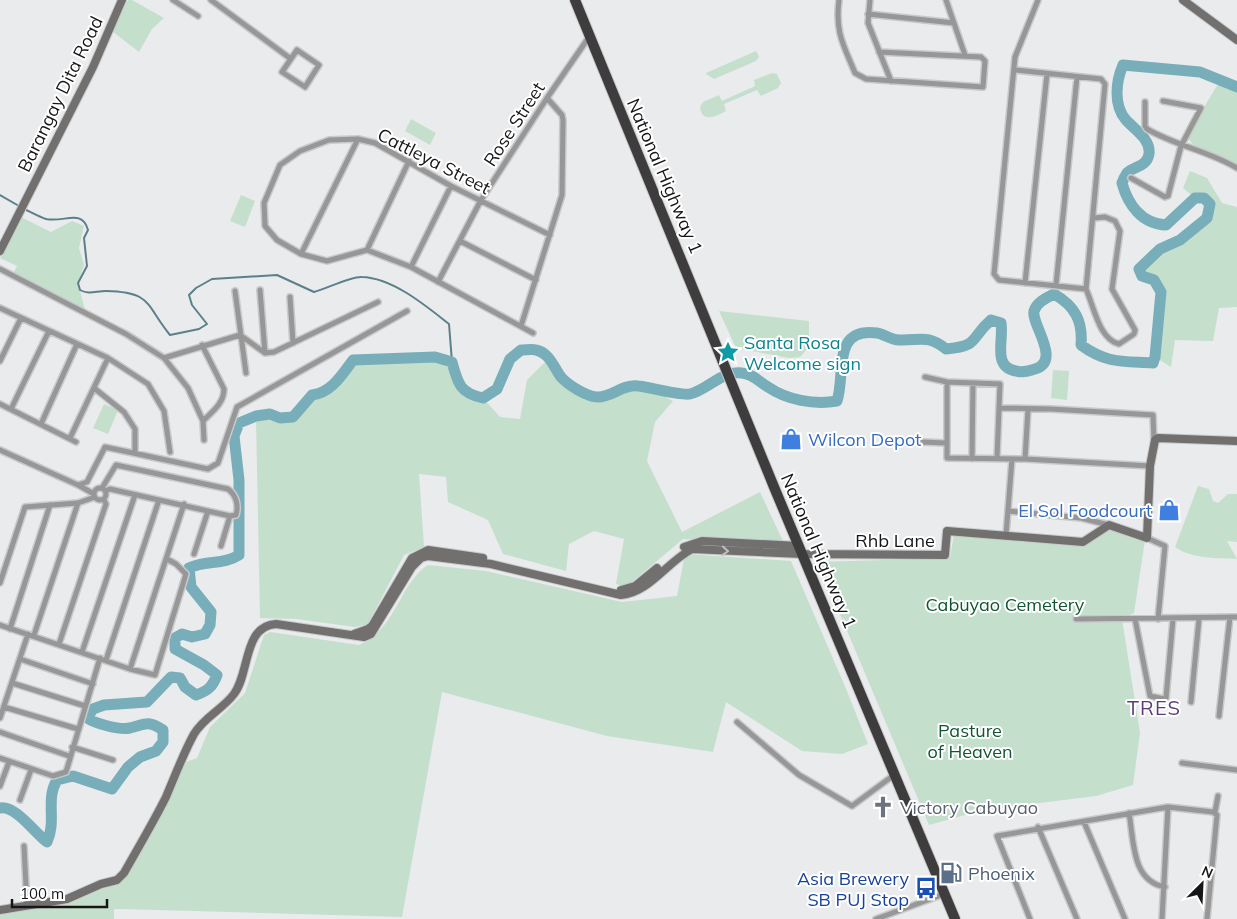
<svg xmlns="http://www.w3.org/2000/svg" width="1237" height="919" font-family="Mulish,sans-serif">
  <rect width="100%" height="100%" fill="#eaebed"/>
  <path fill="#c5dfcd" d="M128,0H132L164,18L152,29L139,52L112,31Z
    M756,51L759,57L756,61L714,79L706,74V73Z
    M772,73L777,74L781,83L778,88L761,96L757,90L724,104L726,111C716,116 702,124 700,107L703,102L719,95L722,101L755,86L754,80Z
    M1218,84L1237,91V166L1198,149L1186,137Z
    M411,119L436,133L430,145L405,131Z
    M1190,171L1207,178L1222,203L1237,207V307L1219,308L1213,341L1175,340L1171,367L1155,357L1161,292L1154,280L1142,276L1139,269L1160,249L1180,240L1207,218L1210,204L1204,198H1195L1183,188Z
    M241,195L255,201L245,227L230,221Z
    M21,217L51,232L72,221L84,226L79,248L84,265L78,283L85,310L13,274L17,266L0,258Z
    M719,311L809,321V347L800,357L789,358L736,348Z
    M406,357H435L452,362L458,383L468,395L483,398L500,417L520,419L527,380L549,358C563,379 583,404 611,393C620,390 628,385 637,385C650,386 663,396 673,401L655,422L647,461L682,532L760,492L783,541L683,539L626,587L616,584L624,539L594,531L569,544L566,571L503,554L488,520L448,502L446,477L419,474L424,547L404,555L368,624L355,627L296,619L260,618L256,418C271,414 278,418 293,417L312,395C331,393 342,375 353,360Z
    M1053,370L1069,371L1067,400L1051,398Z
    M104,404L118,410L108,434L93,428Z
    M1198,486L1209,489L1213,501L1218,503L1228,494H1237V542L1227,541L1237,559C1218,558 1191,559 1175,547Z
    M1109,529L1145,540L1134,613L1122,619L1140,733L1133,785L1096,796L983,810L929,825L818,562L950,558L954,534L1086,544Z
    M685,554L791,561L847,691L868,744L842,754L802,751L726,702L713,752L607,736L442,692L402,917L122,909H114V919H0V911L38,906L125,876L147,842L186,762L197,758L210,727L245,693L264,635L270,632L359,645C396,630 400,582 428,565L486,571L622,602L677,596Z"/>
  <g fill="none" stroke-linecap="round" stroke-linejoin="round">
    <path stroke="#5b8089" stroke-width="2" d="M0,195L19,206
      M24,209C31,212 39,217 46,219C64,223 82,208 88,230L84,238L87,266L78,283L80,290C89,295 96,291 106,291C152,292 145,304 170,335L199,329L207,324L192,305L189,295L196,288L212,279L277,275L314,292C326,289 351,276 362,277C393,278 426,306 449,324L452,362"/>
    <path stroke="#78aeba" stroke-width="11" d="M0,808C15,805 34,832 47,842C57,821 45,799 57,780L73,776L112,789L128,767L140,757L156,751L163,742V730C147,720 146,724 130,728C119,730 96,724 87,718L93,709L104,705L147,702L171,677L180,678L185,687L196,695C208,691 213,686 217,675L204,665L175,649V638L182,634L192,637L205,634L210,625L211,612L191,587L189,568C205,560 224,565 239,555V480L234,436L239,423L256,416L270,414L280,418L293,417L312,395C331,393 342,375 353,360L435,357L452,362C458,384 460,393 483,398L497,389L510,359L521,350C526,350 532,349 536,350C550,353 554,368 561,377C568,385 587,397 598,397C612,397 623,384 638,386C649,387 681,396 690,394C708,390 722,370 742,373C753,374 758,381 768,387C787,400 814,405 837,401C846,374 831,327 877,333C884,334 891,340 899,340C920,341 927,334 946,349C980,346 969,339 991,320L1001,323C1004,340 992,367 1016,371C1023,373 1028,371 1035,369C1062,361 1031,324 1034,311C1037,302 1046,298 1054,294C1075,306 1083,321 1081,345C1107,364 1123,361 1153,363L1155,357L1161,292L1154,280L1142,276L1139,269L1160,249L1180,240L1207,218L1210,204L1204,198H1195L1166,225C1142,224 1128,205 1122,183C1123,180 1125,176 1127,173C1134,166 1147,167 1149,154C1151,139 1134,129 1126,120C1113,105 1116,81 1123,65L1200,72L1237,87"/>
    <g stroke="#c8c9cb" stroke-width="8">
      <path id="street" d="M173,0L198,16
        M211,0L291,59
        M839,0C835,32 843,44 855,73L866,79L983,87L985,61L981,57L879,52
        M870,0L868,23L891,81
        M946,0L965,55
        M868,14L954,23
        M297,50L319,65L305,87L282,72Z
        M1015,70L1101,79L1105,84L1086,289L999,280L994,274L1015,57L1038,0
        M1145,102V126L1147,129C1176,146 1209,151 1237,168
        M1131,178L1165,197L1168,196L1181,146L1201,108L1163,101
        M460,241L536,280
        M367,250L409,161
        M301,254L358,139
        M411,267L451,186
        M0,269L126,334L164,358L188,388L203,421L204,440
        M438,282L481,200L547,98L589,37
        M1025,283L1047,74
        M1056,285L1077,77
        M1086,289C1094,307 1099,339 1119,344L1134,334L1135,330L1112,289L1120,231L1115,221L1105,217L1094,218
        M260,290L265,353
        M235,291L246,373
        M290,297L293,343
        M0,308L108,358L148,384L164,411L170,452
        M521,326L562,195L563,120L562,115L547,98
        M533,333L411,267L367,250L327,261L301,254L277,240L265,226L264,203L280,165L300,151L329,140L358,139L375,143L451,186L550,235
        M202,345L224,389C224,403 213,411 203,421
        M164,358L240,335L265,353L274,352L378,302
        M0,361L21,318
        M925,377L947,382L1000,384L997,458
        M947,382V458L1025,459L1150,466
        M94,388L124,412L135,429V452
        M0,404L76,442
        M1000,408L1051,409L1153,415L1154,442
        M11,409L49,331
        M41,424L77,344
        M70,438L108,358
        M922,442L946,443
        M0,450L78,485L87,482L105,447L208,469L218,463L237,407L407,311
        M972,459L973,383
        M1025,459L1028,409
        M78,485L94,494
        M94 494a6 6 0 1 1 12 0a6 6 0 1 1-12 0Z
        M102,488L116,465L228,489C236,495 239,505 236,515L230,516L110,489L105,491
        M1008,511L1081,518L1109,525
        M1006,535L1012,459
        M1147,538L1165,546L1158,619
        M221,546L230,516
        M194,554L208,511
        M0,583L25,507L78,503L95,497
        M1076,619L1237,617
        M1135,619L1150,696L1164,699L1166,698L1173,619
        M0,625L130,669L155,675L186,574L176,564L167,559
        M10,629L50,505
        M34,635L78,503
        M59,644L106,504L104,500
        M82,652L135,495
        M20,659L93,684
        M106,660L159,500
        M130,669L184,504
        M12,683L85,706
        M1191,702L1199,619
        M4,707L78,729
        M1219,716L1230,617
        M0,718L28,634
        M737,722L799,775L852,806L894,775
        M0,732L69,756
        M72,747L113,760
        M0,758L53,776L66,772L100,658
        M1182,763L1237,770
        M0,786L9,762
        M20,800L31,770
        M1215,812L1218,796
        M1129,813C1134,840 1131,881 1165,887
        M1084,822L1125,919
        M1038,827L1077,919
        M24,846L27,906
        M876,919L944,894
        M1030,919L997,836L1168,807L1213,812L1217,815L1207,919
        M1162,919L1168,807"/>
    </g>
    <g stroke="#c8c9cb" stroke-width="10">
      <path id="secondary" d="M1183,0L1237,40
        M0,251L93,67L122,0
        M684,547L702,541L799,546
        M621,590L635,586L657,568
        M354,634L368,629L372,626L412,558L428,550L483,558
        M0,910L67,899L101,884L117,880L124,873C138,848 153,823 166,797C175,776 183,754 194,734C204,717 223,709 234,694C250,673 243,626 276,624L364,637L371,634L412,567L421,558L428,556L491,564L621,595C649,593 668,561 692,549L802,554L945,555L947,531L1083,542L1109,525L1147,538L1150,466L1155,440L1158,438L1237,441"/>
    </g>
    <g stroke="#c8c9cb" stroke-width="12">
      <path id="highway" d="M575,0L774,487L955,919"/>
    </g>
    <use href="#street" stroke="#989797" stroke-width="5"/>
    <use href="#secondary" stroke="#71706f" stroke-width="8"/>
    <use href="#highway" stroke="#3e3c3c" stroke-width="10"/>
  </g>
  <defs><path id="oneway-chevron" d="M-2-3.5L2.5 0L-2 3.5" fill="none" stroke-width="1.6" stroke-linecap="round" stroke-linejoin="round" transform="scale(1.25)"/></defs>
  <use stroke="#bfbfbe" href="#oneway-chevron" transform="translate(725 551) rotate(4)"/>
  <defs>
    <g id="sight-bare" transform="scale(1.725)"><path d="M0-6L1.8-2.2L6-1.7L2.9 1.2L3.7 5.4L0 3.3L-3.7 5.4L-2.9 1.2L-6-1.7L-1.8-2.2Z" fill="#0f9aa8" stroke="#fff" stroke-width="2.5" paint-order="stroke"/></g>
    <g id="shop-bare" transform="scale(1.725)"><path d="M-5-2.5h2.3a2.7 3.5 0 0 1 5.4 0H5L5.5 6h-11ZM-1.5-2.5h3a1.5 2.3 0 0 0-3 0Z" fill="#3f7fe0" stroke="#fff" stroke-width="2.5" paint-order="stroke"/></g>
    <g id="church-bare" transform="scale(1.725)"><path d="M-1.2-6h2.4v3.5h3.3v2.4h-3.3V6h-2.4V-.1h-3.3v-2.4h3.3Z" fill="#6b7280" stroke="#fff" stroke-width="2.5" paint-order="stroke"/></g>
    <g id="fuel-bare" transform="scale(1.725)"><path d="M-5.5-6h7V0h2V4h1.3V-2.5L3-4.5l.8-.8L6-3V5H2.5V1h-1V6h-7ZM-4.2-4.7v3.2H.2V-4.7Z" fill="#5c6f8a" stroke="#fff" stroke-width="2.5" paint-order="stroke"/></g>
    <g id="bus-bare" transform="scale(1.725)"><path d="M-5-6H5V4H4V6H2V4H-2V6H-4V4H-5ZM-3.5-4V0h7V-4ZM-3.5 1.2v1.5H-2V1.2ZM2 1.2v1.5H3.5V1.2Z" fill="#1a4fb4" stroke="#fff" stroke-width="2.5" paint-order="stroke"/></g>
  </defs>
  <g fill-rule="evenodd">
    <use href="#sight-bare" x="728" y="352"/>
    <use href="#shop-bare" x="791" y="439"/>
    <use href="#shop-bare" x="1169" y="510"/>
    <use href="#church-bare" x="883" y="807"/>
    <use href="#fuel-bare" x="951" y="873"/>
    <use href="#bus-bare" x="926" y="888"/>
  </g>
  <g text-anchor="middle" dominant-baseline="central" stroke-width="4" stroke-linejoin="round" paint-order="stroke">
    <g font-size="18" fill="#161617" stroke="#fff">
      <text transform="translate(60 94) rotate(-64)">Barangay Dita Road</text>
      <text transform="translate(514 124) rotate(-57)">Rose Street</text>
      <text transform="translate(434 161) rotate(27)">Cattleya Street</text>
      <text transform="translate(665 176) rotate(67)">National Highway 1</text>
      <text x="895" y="540">Rhb Lane</text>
      <text transform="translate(819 551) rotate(67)">National Highway 1</text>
    </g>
    <g font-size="18" fill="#0d838f" stroke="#fff" text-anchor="start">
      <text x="744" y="342">Santa Rosa<tspan x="744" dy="21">Welcome sign</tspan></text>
    </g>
    <g font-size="18" fill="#366cbe" stroke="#fff" text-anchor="start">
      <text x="808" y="439">Wilcon Depot</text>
      <text x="1152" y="510" text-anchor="end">El Sol Foodcourt</text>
    </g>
    <g font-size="18" fill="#115532" stroke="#fff">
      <text x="1005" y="604">Cabuyao Cemetery</text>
      <text x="970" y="730">Pasture<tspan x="970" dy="21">of Heaven</tspan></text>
    </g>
    <g font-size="18" fill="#5b616d" stroke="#fff" text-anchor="start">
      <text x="900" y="807">Victory Cabuyao</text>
    </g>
    <g font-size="18" fill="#4e5e75" stroke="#fff" text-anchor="start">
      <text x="968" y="873">Phoenix</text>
    </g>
    <g font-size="18" fill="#164399" stroke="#fff" text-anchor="end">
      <text x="909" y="878">Asia Brewery<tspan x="909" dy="21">SB PUJ Stop</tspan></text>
    </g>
    <g font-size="20" letter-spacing="1" fill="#5b3c77" stroke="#fff">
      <text x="1154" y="707">TRES</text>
    </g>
  </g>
  <g transform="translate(1202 884) rotate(24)" stroke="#ffffff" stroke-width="4" paint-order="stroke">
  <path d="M0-4L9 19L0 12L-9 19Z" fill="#161617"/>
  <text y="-8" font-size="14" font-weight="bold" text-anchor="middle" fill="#161617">N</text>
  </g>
  <path d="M12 899v8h95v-8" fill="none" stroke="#161617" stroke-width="2.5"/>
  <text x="20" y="899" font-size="15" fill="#161617" stroke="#ffffff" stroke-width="4" paint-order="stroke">100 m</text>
</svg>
